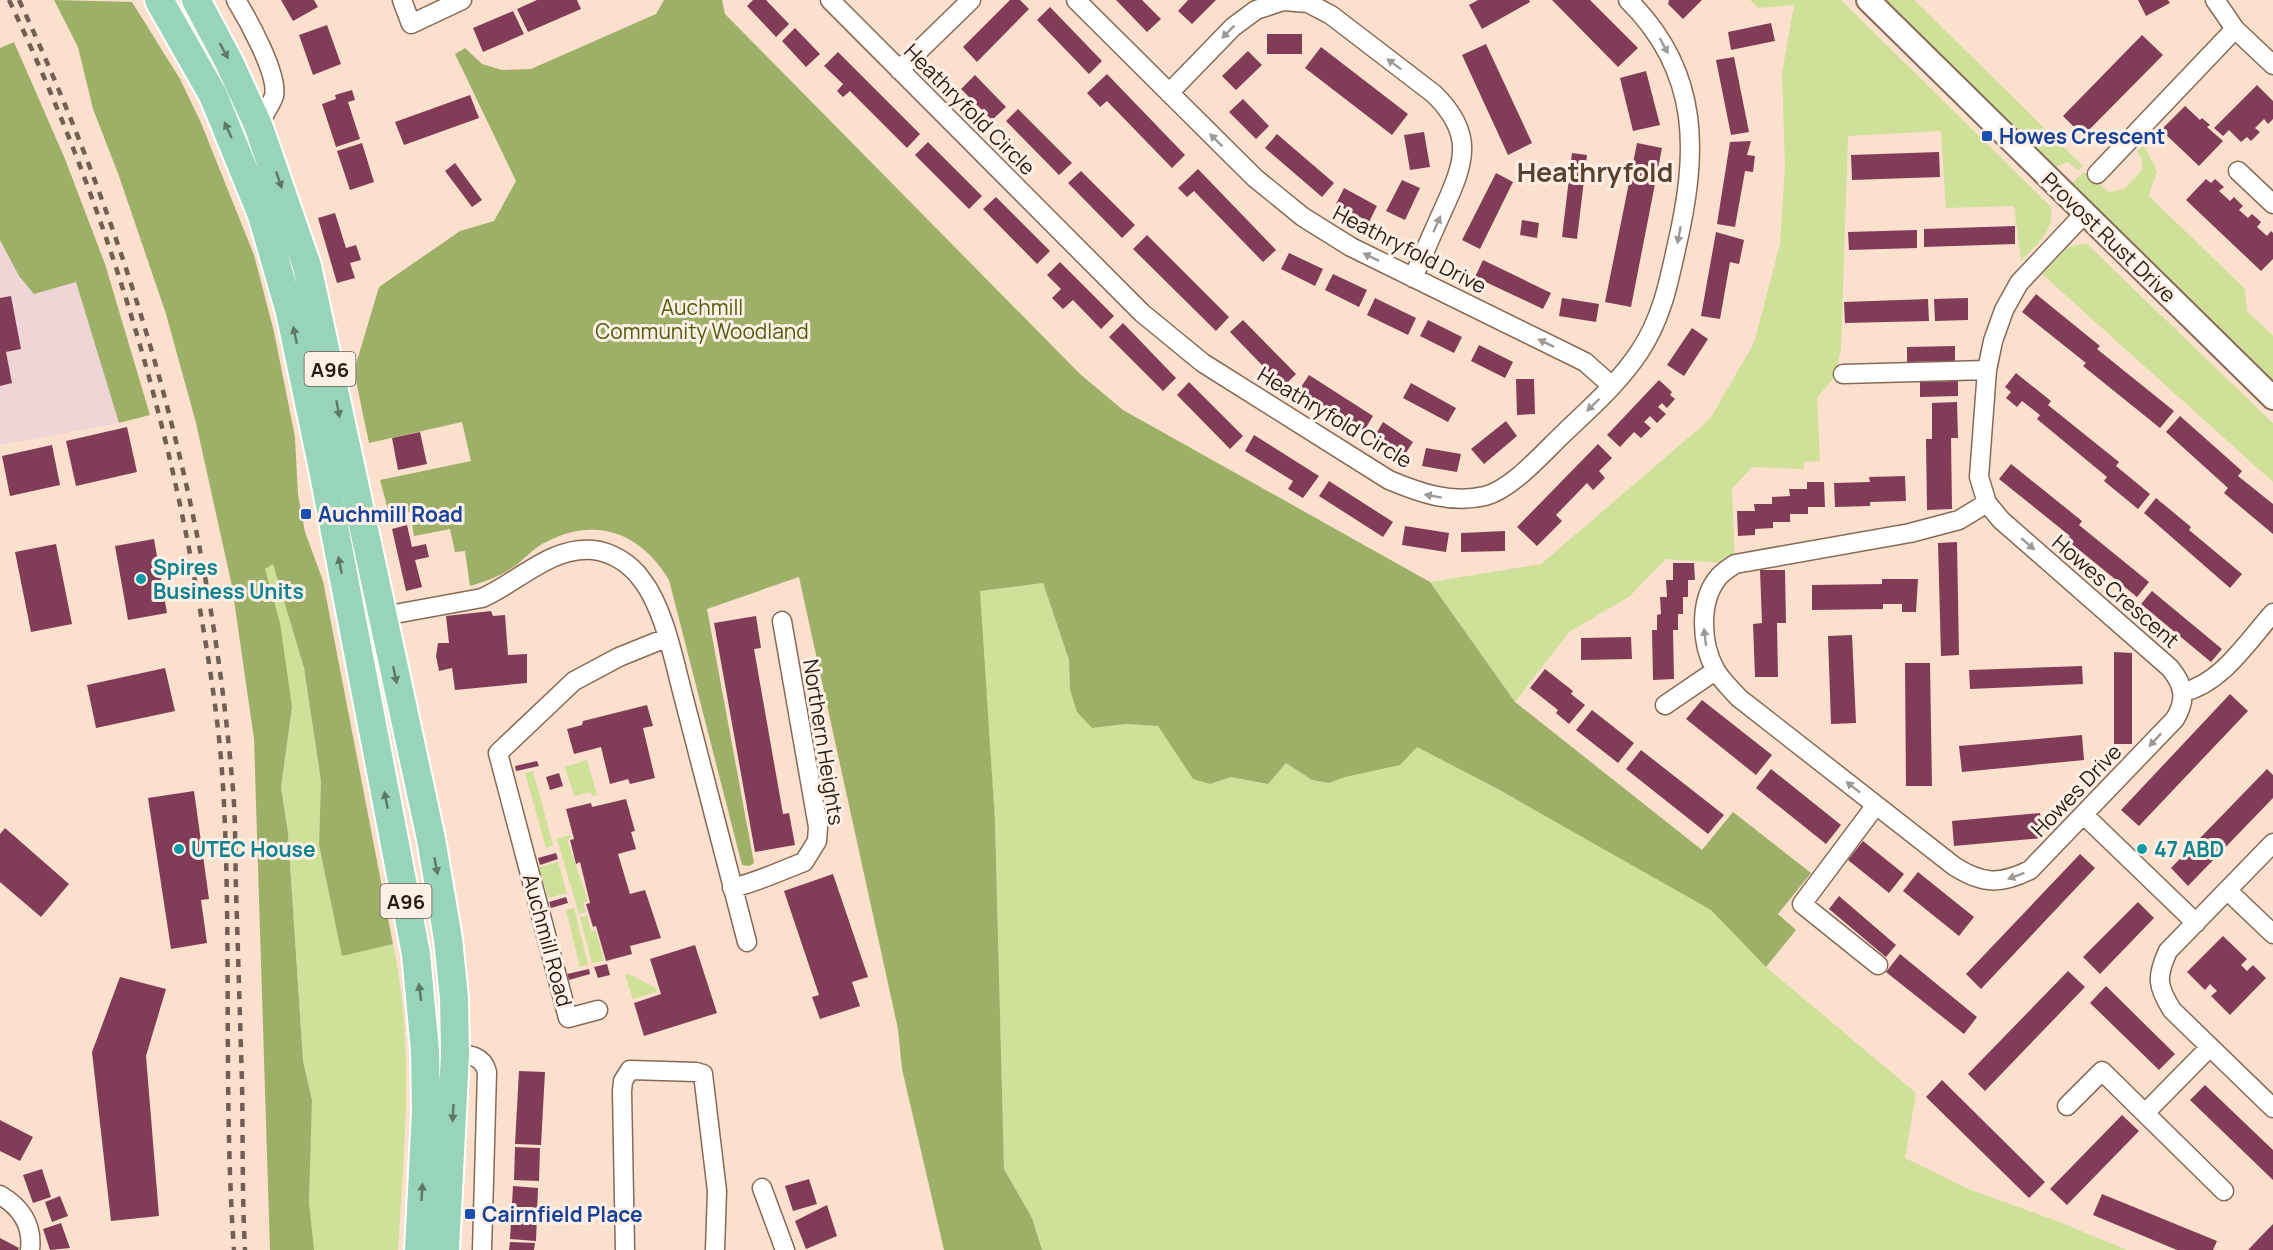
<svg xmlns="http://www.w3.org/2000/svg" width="2273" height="1250" font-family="Manrope,sans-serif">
  <rect width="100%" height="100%" fill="#fae0cd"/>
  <path fill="#efd5d6" d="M0,240L19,276L76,281L119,423L0,445Z"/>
  <path fill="#cfe198" d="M1750,0H1841L2050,206C2057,230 2036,244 2021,261L2014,206L1946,208L1941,131L1848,136L1841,348L1836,375L1817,398L1820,461L1804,462V469L1752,467L1732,489L1735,564L1666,559L1630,596L1569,632L1515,702L1430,582L1541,564L1710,419L1754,343L1780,244L1785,167L1782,73L1794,5L1758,8Z
    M1883,0H1914L2083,166L2078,170L2068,162L2055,167Z
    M2144,145L2157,171L2149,196L2245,289L2247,311L2273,336V381L2072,183L2084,172L2109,192L2124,189L2142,170V159L2137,151Z
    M2086,243L2273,423V482L2042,274L2068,247Z
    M273,563L304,668L321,781L319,845L342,955L393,944C415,1045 404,1148 398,1250H313L309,1202L312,1100L303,1061L288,833L281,787L292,707L264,569Z
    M1043,583L1069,660L1070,690L1092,728L1126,724L1158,726L1176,749L1210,784L1231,777L1268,784L1286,763L1312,780L1329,783L1417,746L1496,788L1712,910L1766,967L1916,1093L1905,1158L1968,1189L2057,1221L2127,1250H1042L1032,1218L1004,1169L995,821L979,591Z
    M587,760L597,795L592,796L591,792L574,796L565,767Z
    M533,771L553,845L546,848L525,773Z
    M570,835L571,838L567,839L588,901L583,902L586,912L579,914L557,839Z
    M558,862L567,893L548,898L539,867Z
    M574,908L588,965L580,967L566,910Z
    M587,916L591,931H596L604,961L592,963L580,917Z
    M629,974L656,988L657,992L633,999L625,975Z"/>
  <path fill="#9eb067" d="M54,0L132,2L180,79L201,123L254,255L274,332L295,437L298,495L305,532L323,581L393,944L342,956L319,845L321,781L304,668L273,564L265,569L280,623L292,707L281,787L288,833L303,1061L312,1100L309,1202L314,1250H270L254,739L232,586L196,423L166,314L119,176L93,109L78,47Z
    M664,0H722L725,14L1080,374L1123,410L1430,582L1515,702L1702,850L1733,812L1811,873L1778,914L1796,930L1766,967L1711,910L1496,788L1417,747L1400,765L1345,777L1329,783L1312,780L1286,763L1268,784L1231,777L1210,784L1193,779L1158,726L1126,724L1092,728L1077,712L1070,690L1069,660L1043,583L980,591L995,821L1004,1169L1032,1218L1042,1250H944L902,1069L898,1029L799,577L707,609L754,863L749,866L742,865L669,580C641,533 596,515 544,543C532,549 523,561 512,568C499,577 484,582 470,586L465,551L455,552L450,529L414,536L410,512L390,517L380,480L471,461L462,422L369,443L354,371L379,287L460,231L494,221L516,181L455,54L465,48L482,64L502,70L531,69L656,14Z
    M14,42L65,159L105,264L150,415L119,423L76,282L34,294L19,276L0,240V48Z"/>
  <path fill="#813d58" d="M281,0H314L318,7L293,21Z
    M537,0H577L581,9L528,32L517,9Z
    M753,0H766L789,24L776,37L747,6Z
    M1010,0H1020L1029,9L977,62L963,47Z
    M1116,0H1142L1161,19L1147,32Z
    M1188,0H1216L1192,24L1178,11Z
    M1478,0H1529L1530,2L1482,29L1469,5Z
    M1552,0H1590L1638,48L1618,67Z
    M1669,0H1702L1683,19L1668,4Z
    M2138,0H2168L2170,3L2146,16Z
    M1050,7L1102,61L1089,74L1037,20Z
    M513,11L524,34L483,52L473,28Z
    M1771,23L1775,41L1731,50L1728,32Z
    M327,25L341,64L313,75L299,35Z
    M795,28L820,54L806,67L782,41Z
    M1267,34H1302V54H1267Z
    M2142,35L2163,55L2083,136L2063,116Z
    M1486,44L1532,143L1508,155L1462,55Z
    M1321,47L1408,114L1392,135L1305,68Z
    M1248,51L1262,65L1236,90L1222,76Z
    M838,52L920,134L907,148L850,91L843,97L837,91L843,84L824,66Z
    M1734,57L1749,132L1731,135L1716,60Z
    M1646,71L1660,125L1633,131L1620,78Z
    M1107,74L1185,155L1172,168L1107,101L1100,107L1087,93Z
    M975,75L1006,107L992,120L961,89Z
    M2257,85L2273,101V119L2268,124L2264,119L2255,128L2260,132L2251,141L2247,137L2241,142L2229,130L2223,136L2214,128Z
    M352,90L355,100L348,102L360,139L336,147L322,104L336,99L335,95Z
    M470,95L479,118L404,145L395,122Z
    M1243,99L1269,126L1256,139L1229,112Z
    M2185,106L2200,120L2202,118L2210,125L2207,127L2223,141L2199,166L2161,130Z
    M1018,109L1072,163L1059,175L1006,121Z
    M1424,132L1430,167L1410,170L1404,135Z
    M1277,134L1334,183L1322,197L1265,148Z
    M1751,141L1747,155L1755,156L1753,172L1745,171L1735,227L1717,224L1730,142Z
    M928,142L982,196L969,209L915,155Z
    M362,143L374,182L350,190L337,151Z
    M1637,143L1662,148L1631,307L1605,302Z
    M1939,152L1940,177L1852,180L1851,155Z
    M1572,153L1587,155L1577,239L1562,237Z
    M455,163L482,200L472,207L445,171Z
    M1198,169L1276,250L1263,262L1194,191L1187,197L1178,188Z
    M1081,171L1135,225L1122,238L1068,183Z
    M1496,173L1513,182L1480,249L1462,240Z
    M2206,179L2211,183L2215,179L2224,187L2219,191L2230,201L2234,197L2243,206L2239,210L2248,218L2252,214L2261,222L2257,227L2267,236L2271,231L2273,233V259L2261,271L2186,200Z
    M1402,180L1420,188L1405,220L1386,211Z
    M1344,188L1377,206L1369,222L1336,204Z
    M996,197L1050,251L1037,264L983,209Z
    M335,213L346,248L356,245L361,260L350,263L355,278L337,283L318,218Z
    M1522,220L1539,223L1537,238L1520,235Z
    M2015,226V244L1924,247V229Z
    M1917,230V248L1849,250L1848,232Z
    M1716,232L1744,240L1739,264L1730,262L1720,319L1701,316Z
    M1147,235L1229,317L1216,331L1133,249Z
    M1289,253L1323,269L1315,286L1281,269Z
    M1483,260L1551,293L1543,309L1475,277Z
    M1060,262L1114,316L1101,329L1073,300L1063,309L1052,298L1061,289L1047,275Z
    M1333,274L1367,290L1359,307L1325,290Z
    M2036,294L2100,346L2097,349L2174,411L2160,428L2083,366L2086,363L2022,312Z
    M11,296L21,349L6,352L12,383L0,386V298Z
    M1375,298L1416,318L1408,335L1367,315Z
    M1562,298L1599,304L1596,322L1559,316Z
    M1968,298V320L1935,321L1934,299Z
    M1928,299L1929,321L1845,323L1844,302Z
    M1243,320L1296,374L1283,387L1230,332Z
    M1428,320L1462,337L1454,353L1420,336Z
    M1123,323L1176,378L1163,391L1109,337Z
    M1692,328L1708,339L1684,376L1667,365Z
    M1479,345L1513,362L1505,378L1471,361Z
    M1955,346V361L1907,362V347Z
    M2016,373L2051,401L2048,405L2119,462L2116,466L2150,494L2138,509L2104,481L2107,477L2037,419L2040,415L2022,401L2017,407L2006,398L2011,392L2005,387Z
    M1309,375L1373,416L1364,431L1299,390Z
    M1516,379H1534L1535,414L1517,415Z
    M1659,380L1672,392L1670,395L1675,399L1667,408L1662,403L1658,407L1666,414L1657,423L1650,416L1644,422L1651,428L1641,438L1634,432L1620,447L1607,435Z
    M1958,381V396L1920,397V382Z
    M1189,382L1243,436L1230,449L1177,395Z
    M1411,383L1456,408L1448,422L1403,398Z
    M1957,402L1958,438H1951L1952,509L1927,510L1926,439H1932V403Z
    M2180,416L2242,471L2238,476L2273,504V534L2224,493L2228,488L2166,432Z
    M1506,421L1517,436L1484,464L1471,449Z
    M1383,422L1413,442L1403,457L1374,437Z
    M127,427L137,472L76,486L66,441Z
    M420,432L427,464L398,470L392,438Z
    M1254,435L1319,476L1303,498L1288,489L1293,481L1245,451Z
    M1598,444L1612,458L1599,471L1605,478L1593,490L1587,483L1556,515L1562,521L1537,546L1517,527Z
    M52,445L60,485L10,496L2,456Z
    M1426,448L1461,454L1457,472L1422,466Z
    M2011,464L2082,521L2079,525L2149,582L2137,597L2067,540L2070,536L1999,479Z
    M1905,476L1906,501L1870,502V506L1835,507L1834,483L1870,482L1869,477Z
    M1329,481L1393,522L1383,537L1319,496Z
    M1807,482H1824L1825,507H1808V514H1790V522H1773V528L1755,529V535L1738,536L1737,511H1755L1754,504H1772V497L1790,496L1789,489H1807Z
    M2156,498L2191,527L2189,530L2242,574L2230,588L2144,513Z
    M407,525L412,547L426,544L429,557L415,560L422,587L406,591L392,529Z
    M1405,526L1449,533L1446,552L1402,545Z
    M1505,531V551L1461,552V533Z
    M154,539L167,613L128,620L115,546Z
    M1957,542L1959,655L1941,656L1938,543Z
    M56,544L72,624L31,632L15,552Z
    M1673,563H1694L1695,580H1688V597H1683V614H1678V630H1673L1674,679L1653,680L1652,630H1657V615L1661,614L1660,597H1667L1666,580H1673Z
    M1760,570H1785L1786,623H1777L1778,677H1755L1753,624L1762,623Z
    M1882,579H1918L1916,612H1902V604H1883V609L1812,610V585L1882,584Z
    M2152,591L2222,649L2211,662L2141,604Z
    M491,611L493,616L505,615L508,655L527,654V683L455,690L452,668L439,671L436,656L438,643H449L446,616Z
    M756,616L761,648L754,649L783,814L789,813L795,845L755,852L714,623Z
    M1852,635L1856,723L1831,724L1828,636Z
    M1631,637L1632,659L1581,660V638Z
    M2114,652L2132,653V744H2114Z
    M1905,663H1930L1932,786H1906Z
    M2082,666L2083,684L1970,689L1969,670Z
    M165,668L175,711L96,728L87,685Z
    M1545,669L1573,691L1571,694L1585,705L1569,724L1556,713L1558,710L1530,688Z
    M2230,694L2248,711L2139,826L2121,810Z
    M1702,700L1772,755L1756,775L1686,719Z
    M647,705L653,726L643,728L655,778L630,784L628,779L610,784L601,747L574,754L567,729L582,725L583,721Z
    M1592,710L1634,743L1618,763L1576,730Z
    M2082,735L2084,760L1962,772L1959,746Z
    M1641,750L1724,815L1708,834L1626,769Z
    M537,761L539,766L516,771L515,766Z
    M1771,769L1841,825L1826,844L1756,788Z
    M2267,769L2273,775V798L2188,886L2171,868Z
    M559,773L563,786L550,790L546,777Z
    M194,791L209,899L201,900L207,943L171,949L148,798Z
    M626,799L635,831L631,832L636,849L618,854L630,894L645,890L661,938L630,946L632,954L606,961L596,926L593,927L586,904L590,903L580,862L576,864L570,840L574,839L566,809L591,803L592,807Z
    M2040,813L2043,838L1954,846L1952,821Z
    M5,828L69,884L41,917L0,882V834Z
    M1863,841L1904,874L1889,893L1848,860Z
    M556,853L558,859L540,865L538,858Z
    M2080,854L2095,868L1981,989L1966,974Z
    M1918,872L1974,917L1959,936L1903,891Z
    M833,874L868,977L852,982L860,1006L820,1019L812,997L819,995L784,891Z
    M1839,896L1896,945L1886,957L1829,909Z
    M566,897L568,903L551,908L549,902Z
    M2138,902L2154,918L2100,974L2083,957Z
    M2223,936L2247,959L2241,965L2247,971L2253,965L2266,978L2230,1015L2211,996L2217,991L2210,984L2205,990L2187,972Z
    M695,945L717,1013L644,1036L634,1003L661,994L650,959Z
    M1900,954L1977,1017L1964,1034L1886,972Z
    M607,964L610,975L598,978L594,967Z
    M589,969L590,974L569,980L567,974Z
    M2068,971L2085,987L1985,1091L1968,1074Z
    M120,977L166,989L146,1056L159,1216L111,1221L92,1052Z
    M2106,986L2175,1054L2159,1070L2090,1003Z
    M519,1071L545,1072L541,1145L515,1144Z
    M1942,1080L2045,1182L2029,1198L1926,1097Z
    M2205,1085L2273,1150V1180L2190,1100Z
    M2122,1115L2139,1131L2067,1205L2050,1189Z
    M0,1120L33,1137L20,1161L0,1151Z
    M515,1147L540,1148L539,1181L514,1180Z
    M42,1169L51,1197L33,1203L23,1175Z
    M809,1179L817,1204L793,1211L785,1186Z
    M513,1186L538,1188L536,1241L510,1239Z
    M2102,1194L2217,1241L2213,1250H2177L2093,1215Z
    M60,1196L68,1216L52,1222L45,1202Z
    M827,1205L837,1236L806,1249L795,1221Z
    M61,1223L70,1248L50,1250L43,1229Z
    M2273,1224V1250H2248L2268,1229Z
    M0,1238L19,1248L18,1250H0Z
    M510,1242L535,1243L534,1250H509Z"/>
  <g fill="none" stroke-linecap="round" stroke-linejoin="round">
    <g stroke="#866a55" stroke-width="21">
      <path id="minor" d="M236,0C247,18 279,75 274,96C271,105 263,116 258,125
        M402,0L411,24L462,0
        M830,0L1142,313L1203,363L1389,480C1420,493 1451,504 1485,496C1512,489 1543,453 1563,434C1590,408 1619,383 1640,351C1661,319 1668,286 1676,249C1698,155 1702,73 1628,0
        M1076,0L1255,178L1303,217L1351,247L1585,362L1612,386
        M2215,0L2235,29L2273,65
        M899,70L971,0
        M1169,93L1233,27L1256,10L1283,1L1308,3L1331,15L1434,94C1475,134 1465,162 1443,210C1433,232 1423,255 1413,278
        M2238,171L2273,204
        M2097,174L2235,29
        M1843,374L1987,370
        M1987,503L1959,520L1910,533L1735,564C1729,568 1721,573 1717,579C1699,602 1701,644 1715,669C1720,679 1731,689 1739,698L1954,866C1982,884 2000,885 2030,870L2175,719C2187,699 2184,685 2170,668L2001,520L1987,503L1979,477L1987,370L1993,341L2004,310L2019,283L2085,213
        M351,622L482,598C517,583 551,546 593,550C612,552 631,564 642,580C664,608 674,661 683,695C705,777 725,860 747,942
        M2183,692C2221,684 2248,641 2273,613
        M1665,705L1715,671
        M1876,805L1802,904L1878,965
        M2084,815L2196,923
        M2273,843L2168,951C2156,977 2157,986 2172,1010L2273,1108
        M732,888C758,882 780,871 804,862L817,841L818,827L782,621
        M2227,890L2273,934
        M598,1010L568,1018L498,753L574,681L619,657L666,638
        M446,1053C463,1055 482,1052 487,1072L482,1250
        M2067,1106L2102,1071L2224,1191
        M2145,1113L2210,1047
        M762,1188L785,1250
        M0,1195C21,1207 33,1225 30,1250
        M625,1250L622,1091L623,1081L630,1070L696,1072L703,1074L717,1191L715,1250"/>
    </g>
    <g stroke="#866a55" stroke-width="26">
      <path id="tertiary" d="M1868,0L2273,398"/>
    </g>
    <g stroke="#fff" stroke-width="32">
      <path id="primary" d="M159,0L213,95L262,215L290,312L323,469L416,954L425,1051L426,1112L419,1250
        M196,0L229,62L258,125L307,266L431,839L448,939L454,998L455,1054L445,1250"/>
    </g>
    <use href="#minor" stroke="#fff" stroke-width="18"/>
    <use href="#tertiary" stroke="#fff" stroke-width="22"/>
    <use href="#primary" stroke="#97d4b9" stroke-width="28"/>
    <path stroke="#705f53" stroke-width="4.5" stroke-dasharray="8 8" stroke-linecap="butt" d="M9,0C97,185 159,380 195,581C207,649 219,718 223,786C232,940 223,1096 234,1250
      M19,0C135,250 208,504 232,779C236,816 235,853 236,889C238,953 240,1018 242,1082C243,1138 242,1194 245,1250"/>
  </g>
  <defs><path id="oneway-solid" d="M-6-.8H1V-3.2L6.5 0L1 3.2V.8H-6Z" transform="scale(1.5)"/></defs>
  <g fill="#9e9995">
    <use href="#oneway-solid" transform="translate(1228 32) rotate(135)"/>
    <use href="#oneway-solid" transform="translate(1664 46) rotate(62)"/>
    <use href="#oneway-solid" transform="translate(1394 64) rotate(-143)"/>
    <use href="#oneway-solid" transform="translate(1216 140) rotate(-135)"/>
    <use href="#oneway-solid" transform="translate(1437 224) rotate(-66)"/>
    <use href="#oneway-solid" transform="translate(1679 235) rotate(101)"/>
    <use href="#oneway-solid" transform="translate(1371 257) rotate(-154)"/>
    <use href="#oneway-solid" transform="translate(1546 343) rotate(-154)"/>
    <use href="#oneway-solid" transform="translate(1593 405) rotate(136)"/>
    <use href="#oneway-solid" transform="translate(1433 496) rotate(-170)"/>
    <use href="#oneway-solid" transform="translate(2028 544) rotate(41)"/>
    <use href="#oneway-solid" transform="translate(1705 637) rotate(-97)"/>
    <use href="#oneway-solid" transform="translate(2155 740) rotate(133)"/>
    <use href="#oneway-solid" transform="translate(1853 787) rotate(-142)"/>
    <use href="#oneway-solid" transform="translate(2016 876) rotate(159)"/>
  </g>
  <g fill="#5f7866">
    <use href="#oneway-solid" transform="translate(224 51) rotate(62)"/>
    <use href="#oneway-solid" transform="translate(228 130) rotate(-114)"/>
    <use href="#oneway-solid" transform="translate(279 180) rotate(71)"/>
    <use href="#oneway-solid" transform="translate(295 335) rotate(-102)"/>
    <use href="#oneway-solid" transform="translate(338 409) rotate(79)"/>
    <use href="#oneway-solid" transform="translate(340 565) rotate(-101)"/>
    <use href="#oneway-solid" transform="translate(395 675) rotate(78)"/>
    <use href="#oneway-solid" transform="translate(386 800) rotate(-101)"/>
    <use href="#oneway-solid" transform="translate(436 866) rotate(79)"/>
    <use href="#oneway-solid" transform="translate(420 992) rotate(-97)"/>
    <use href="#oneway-solid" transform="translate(453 1113) rotate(93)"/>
    <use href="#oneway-solid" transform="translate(422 1192) rotate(-87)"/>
  </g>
  <g fill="#1a4fb4" stroke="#fef0e7" stroke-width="2">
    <rect x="1981" y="130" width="12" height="12" rx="3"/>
    <rect x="300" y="508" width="12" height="12" rx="3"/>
    <rect x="464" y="1208" width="12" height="12" rx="3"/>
  </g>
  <g fill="#0f9aa8" stroke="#fef0e7" stroke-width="2">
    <circle cx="141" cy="579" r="6"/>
    <circle cx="179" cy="849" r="6"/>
    <circle cx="2142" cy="849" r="6"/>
  </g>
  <g text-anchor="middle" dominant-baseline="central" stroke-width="6" stroke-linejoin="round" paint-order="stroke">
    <g fill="#fef0e7" stroke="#685c53" stroke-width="1.5">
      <rect x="304.5" y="352" width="51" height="34" rx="4.5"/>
      <rect x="380.5" y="884" width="51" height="34" rx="4.5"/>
    </g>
    <g font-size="20" font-weight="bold" fill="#271c13">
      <text x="330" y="369">A96</text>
      <text x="406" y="901">A96</text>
    </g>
    <g font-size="21" fill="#271c13" stroke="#fef0e7">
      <text transform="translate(970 109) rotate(45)">Heathryfold Circle</text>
      <text transform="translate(2109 237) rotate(44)">Provost Rust Drive</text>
      <text transform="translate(1410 249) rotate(27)">Heathryfold Drive</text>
      <text transform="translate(1335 417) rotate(31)">Heathryfold Circle</text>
      <text transform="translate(2116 591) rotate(41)">Howes Crescent</text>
      <text transform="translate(824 742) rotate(81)">Northern Heights</text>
      <text transform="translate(2076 790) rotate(-46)">Howes Drive</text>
      <text transform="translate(548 940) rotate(75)">Auchmill Road</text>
    </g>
    <g font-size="21" font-weight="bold" fill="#164399" stroke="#fef0e7" text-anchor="start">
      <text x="1999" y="136">Howes Crescent</text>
      <text x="318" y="514">Auchmill Road</text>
      <text x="482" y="1214">Cairnfield Place</text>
    </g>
    <g font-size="21" fill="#4f5d08" stroke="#fef0e7">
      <text x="702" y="307">Auchmill<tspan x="702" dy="24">Community Woodland</tspan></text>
    </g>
    <g font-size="21" font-weight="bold" fill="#0d838f" stroke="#fef0e7" text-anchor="start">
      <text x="153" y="567">Spires<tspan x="153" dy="24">Business Units</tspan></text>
      <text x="191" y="849">UTEC House</text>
      <text x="2154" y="849">47 ABD</text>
    </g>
    <g font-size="27" font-weight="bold" fill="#5a412c" stroke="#fef0e7">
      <text x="1595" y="171">Heathryfold</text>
    </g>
  </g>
</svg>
